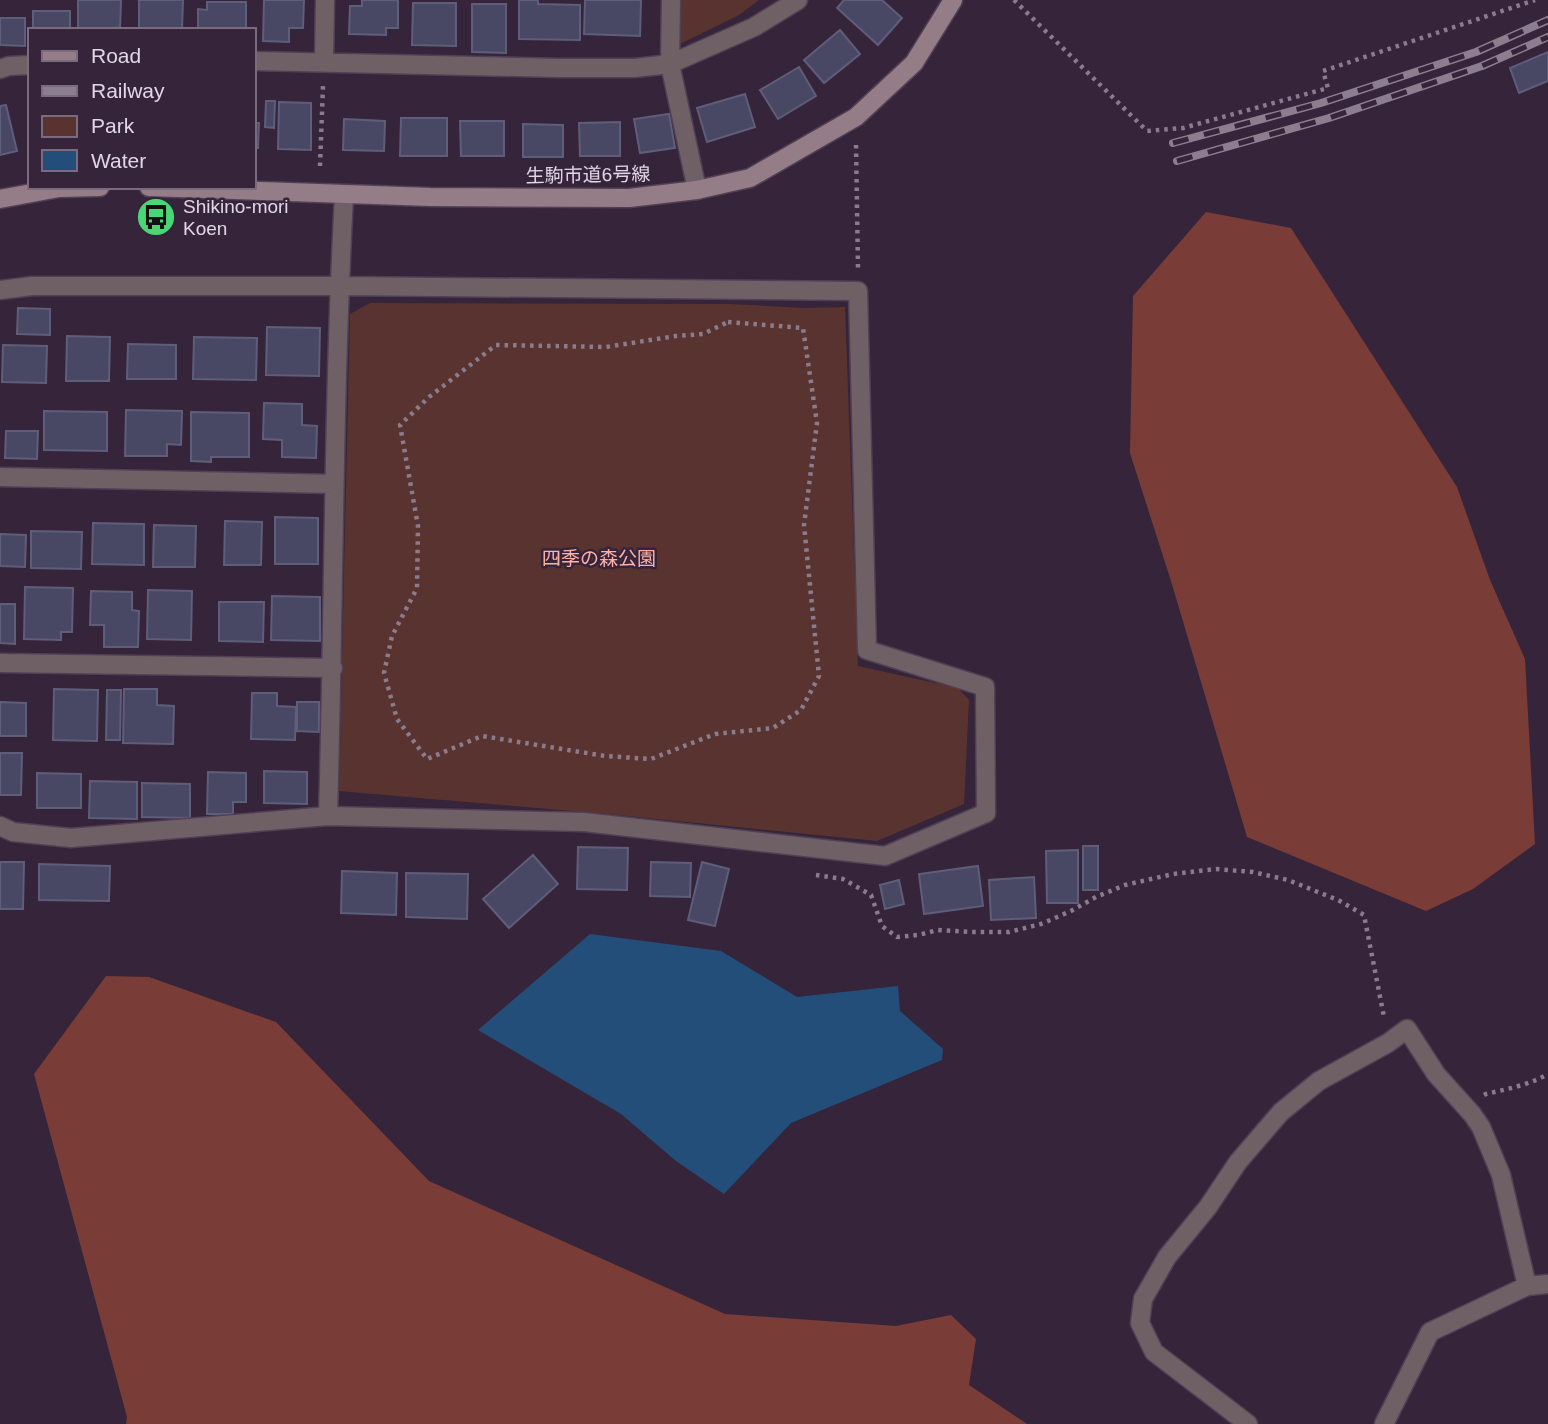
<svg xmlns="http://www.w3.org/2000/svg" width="1548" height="1424" font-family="Arial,'Noto Sans JP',sans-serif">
  <rect width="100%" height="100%" fill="#36243a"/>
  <path fill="#59332f" d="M681,0H759L739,15L680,44Z
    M370,303L730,304L805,308L845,307L858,666L958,688L969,700L964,804L877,841L607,814L339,791L350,314Z"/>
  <path fill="#7a3c36" d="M1206,212L1291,228L1457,487L1490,580L1525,659L1535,844L1473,889L1426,911L1247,837L1171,581L1130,453L1133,296Z
    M106,976L149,977L276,1022L429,1181L725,1314L896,1326L951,1315L976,1339L969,1385L1027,1424H126L127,1417L34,1074Z"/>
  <path fill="#244e7a" d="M590,934L721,951L797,997L898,986L900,1011L943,1049L942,1060L791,1123L724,1194L676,1161L621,1114L478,1030Z"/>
  <path fill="#494864" stroke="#5e5d7a" stroke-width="2" d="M78,0H121L120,30H78Z
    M139,0H183L182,30H139Z
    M264,0H304L303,28H289V42L263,41Z
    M362,0H398V28H386V35L349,34L350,6H362Z
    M519,0H538V4L580,5V40L519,39Z
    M585,0H641L640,36L584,34Z
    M844,0H882L902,18L878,45L837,8Z
    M207,2H246V30L198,28V9L207,10Z
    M413,3H456V46L412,45Z
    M472,4H506V53L472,52Z
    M33,11H70V30H33Z
    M0,18H25V46L0,45Z
    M840,30L860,54L824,83L804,60Z
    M1548,52V81L1519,93L1510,68Z
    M799,67L816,96L778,119L760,90Z
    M745,94L755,127L707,142L697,108Z
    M266,101H275L274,128L265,127Z
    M279,102L311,103V150L278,149Z
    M6,105L17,151L0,155V106Z
    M669,114L675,148L640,153L634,119Z
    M401,118H447V156H400Z
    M344,119L385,121L384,151L343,150Z
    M460,121H504V156H461Z
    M620,122V156H580L579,123Z
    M254,123H259L258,148H254Z
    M523,124L563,125V157H523Z
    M18,308L50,309V335L17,334Z
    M267,327L320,328L319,376L266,375Z
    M67,336L110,337L109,381H66Z
    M194,337L257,338L256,380L193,379Z
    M128,344L176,345V379H127Z
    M3,345L47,346L46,383L2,382Z
    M264,403L302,404V425L317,426L316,458L282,457V440L263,439Z
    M126,410L182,411L181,445L167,444V456H125Z
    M44,411L107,412V451L44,450Z
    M191,412L249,413V457H211V462L191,461Z
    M6,431H38L37,459L5,458Z
    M275,517L318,518V564H275Z
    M225,521L262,522L261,565H224Z
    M93,523L144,524V565L92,564Z
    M154,525L196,526L195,567H153Z
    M31,531L82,532L81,569L31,568Z
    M0,534L26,535L25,567L0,566Z
    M25,587L73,588L72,632H61V640L24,639Z
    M148,590L192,591L191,640L147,639Z
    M91,591L132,592V610L139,611L138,647H104V625H90Z
    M272,596L320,597V641L271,640Z
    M219,602H264L263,642L219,641Z
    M0,604H15V644L0,643Z
    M54,689L98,690L97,741L53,740Z
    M124,689H157V705L174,706L173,744L123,743Z
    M107,690H121L120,740H106Z
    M252,693H277V706L296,707L295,740L251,739Z
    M0,702L26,703V736H0Z
    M297,702H319V732L297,731Z
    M0,753H22L21,795H0Z
    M264,771L307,772V804L264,803Z
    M208,772L246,773V802H233V814H207Z
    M37,773L81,774V808H37Z
    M90,781L137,782V819L89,818Z
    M142,783L190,784V818L142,817Z
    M1083,846H1098V890H1083Z
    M578,847L628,848L627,890L577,889Z
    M1078,850V903H1047L1046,851Z
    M533,855L558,884L509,928L483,899Z
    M0,862H24L23,909H0Z
    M651,862L691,863L690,897L650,896Z
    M702,862L729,869L715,926L688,920Z
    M39,864L110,866L109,901L39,900Z
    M978,866L983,906L924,914L919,874Z
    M342,871L397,873L396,915L341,913Z
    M406,873L468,874L467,919L406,917Z
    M1034,877L1036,918L991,920L989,880Z
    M899,880L904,904L885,909L880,885Z"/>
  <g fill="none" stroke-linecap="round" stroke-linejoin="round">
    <g stroke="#514055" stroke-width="21">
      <path id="street" d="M671,0L670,64L697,190
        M254,61L559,68H635L670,64L754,27L798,0
        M324,62L325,0
        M0,69L9,66L30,65
        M0,290L32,286H340L858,291L867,650L985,687L986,813L885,856L584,822L328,816L71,838L13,832L0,826
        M0,477L334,484
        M0,663L333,668
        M328,816C334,609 333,402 344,195
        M1248,1424L1154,1352L1140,1323L1143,1299L1167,1257L1208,1207L1238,1162L1281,1112L1319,1081L1388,1043L1407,1029L1436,1074L1472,1114L1481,1127L1501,1175L1527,1286
        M1384,1424L1430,1332L1527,1286L1548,1284"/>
    </g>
    <g stroke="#514055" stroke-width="21">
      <path id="secondary" d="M149,187L431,197L629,198L697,190L750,178L856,117L914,63L953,0
        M0,199L59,188L100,187"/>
    </g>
    <path stroke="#8a7b8d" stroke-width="4.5" stroke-dasharray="3.5 5" stroke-linecap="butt" d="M1014,0L1147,131L1183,128L1328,88L1323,71L1535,0
      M856,145L858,269
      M320,166L323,86
      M728,322L803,328L817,423L804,525L819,676L801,710L773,728L715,734L651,759L605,756L482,736L427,759L397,719L384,673L392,636L417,588L418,526L400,425L429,397L496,345L606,347L676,336L703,334Z
      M816,875L843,879L871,895L882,926L897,937L918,935L938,930L970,932H1009L1041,924L1071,911L1096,897L1125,885L1173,874L1216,869L1253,872L1288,880L1338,900L1364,915L1384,1017
      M1484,1095L1486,1094C1507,1089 1529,1085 1548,1074"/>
    <use href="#street" stroke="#6f6066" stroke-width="18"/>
    <use href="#secondary" stroke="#947d86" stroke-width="18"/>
    <g stroke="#8c7d8f" stroke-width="8">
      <path id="rail" d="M1173,143L1321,103L1476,52L1548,20
        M1177,161L1329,118L1482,66L1548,37"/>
    </g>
    <use href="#rail" stroke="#36243a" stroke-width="5" stroke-dasharray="16" stroke-linecap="butt"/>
  </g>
  <defs>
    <g id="bus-disc" transform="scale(2.0125)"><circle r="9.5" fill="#4ad677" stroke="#36243a"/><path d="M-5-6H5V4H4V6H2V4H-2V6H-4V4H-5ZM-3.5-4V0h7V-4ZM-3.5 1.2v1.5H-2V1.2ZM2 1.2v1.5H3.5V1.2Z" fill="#111"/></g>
  </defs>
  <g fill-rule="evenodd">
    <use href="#bus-disc" x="156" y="217"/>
  </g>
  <g text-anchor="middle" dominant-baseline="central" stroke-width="5" stroke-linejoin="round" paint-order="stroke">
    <g font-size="19" fill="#e1d6e4" stroke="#36243a">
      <text transform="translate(588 175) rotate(-1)">生駒市道6号線</text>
    </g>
    <g font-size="19" fill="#e1d6e4" stroke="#36243a" text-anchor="start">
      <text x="183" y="206">Shikino-mori<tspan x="183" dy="22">Koen</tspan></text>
    </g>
    <g font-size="19" fill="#feb0a7" stroke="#36243a">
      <text x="599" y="558">四季の森公園</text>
    </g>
  </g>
  <rect x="28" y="28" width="228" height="161" fill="#36243a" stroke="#7a6b7e" stroke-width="2"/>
  <rect x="42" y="51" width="35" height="10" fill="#947d86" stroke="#7a6b7e" stroke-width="2"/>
  <text x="91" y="63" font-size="21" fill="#e1d6e4">Road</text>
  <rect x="42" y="86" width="35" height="10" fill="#8c7d8f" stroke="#7a6b7e" stroke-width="2"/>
  <text x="91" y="98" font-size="21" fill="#e1d6e4">Railway</text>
  <rect x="42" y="116" width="35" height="21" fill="#59332f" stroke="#7a6b7e" stroke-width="2"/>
  <text x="91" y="133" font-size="21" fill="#e1d6e4">Park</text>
  <rect x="42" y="150" width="35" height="21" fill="#244e7a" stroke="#7a6b7e" stroke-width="2"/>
  <text x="91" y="168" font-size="21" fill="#e1d6e4">Water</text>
</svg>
